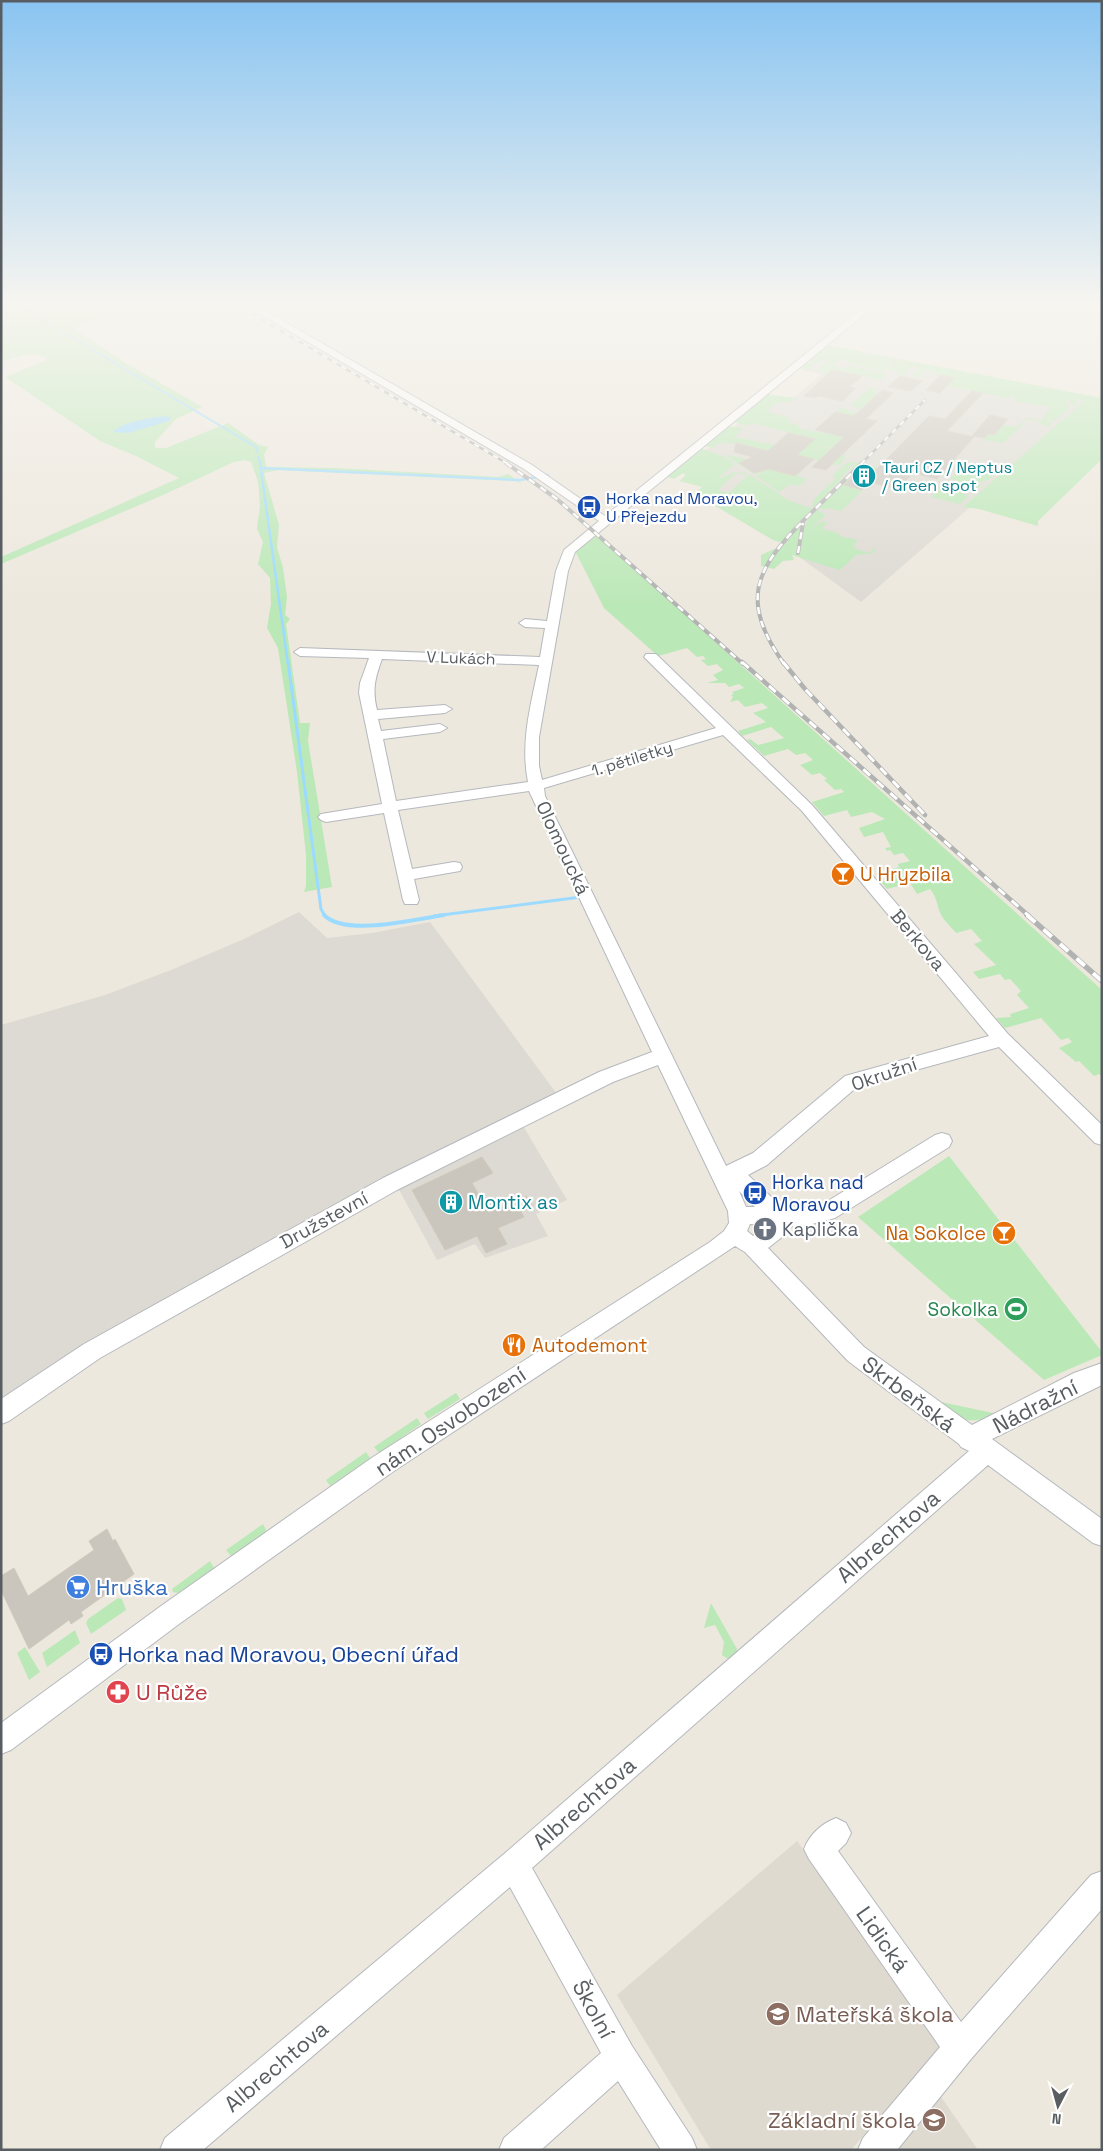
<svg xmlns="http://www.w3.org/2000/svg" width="1103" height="2151" font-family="'Space Grotesk',sans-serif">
  <rect width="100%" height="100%" fill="#ede8de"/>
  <path fill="#dddad3" d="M832,346L1096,398L861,602L787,548L791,542L680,471L771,397L789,401L808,386L821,374L803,371Z
    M299,912L327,938L372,933L430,922L557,1094L516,1114L567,1200L536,1214L548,1236L485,1258L475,1244L437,1260L397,1186L1,1401V1025L105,995L171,970L244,939Z"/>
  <path fill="#dfdacf" d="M797,1841L946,2040L851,2150H711L617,1995Z
    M937,2091L978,2150H886Z"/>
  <path fill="#bbe8b7" d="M1,305H126L74,329L126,363L202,407L176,419L155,442V448H166L228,423L259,445L268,447L264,455L266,466L268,467L335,468L498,477L508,474L522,484L515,481L278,470L264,473L279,525L277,547L283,568L287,597L285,615L290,619L286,624L300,723H310L308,741L332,887L304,892L306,886V855L297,772L278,648L267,628L271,604L270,578L258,564L263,542L257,529L260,506L258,481L251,462L245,460L234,462L163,495L1,564V557L179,478L136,456L100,441L5,377L47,360C39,348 13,358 1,362Z
    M827,345L1102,398V459L1038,521V526L979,509L963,507L1025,453H1028L1027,451L1084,401L1074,399L1078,402L1073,406L1068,400L1065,399L1070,408L1055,421L1044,419L1052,423L1049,427L1035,421L1026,420L1028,418L1041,421L1051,407L1015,401L1017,400L1014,399L1015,397L1011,396V399L943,385L949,384L954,378L932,374L934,372L926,370L918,378L911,376L920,369L912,366L905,372L907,374L905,375L894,373L897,372L894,370L886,371L894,365L890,363L883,371L847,362L848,361L841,359L834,365L841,368L853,366L886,374L885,376L881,375L884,377L881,380L837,371L830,376L821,374L825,370L798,369L805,362L815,364L810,368L816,370L827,362L821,360L816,364L806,361Z
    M869,388L880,389L873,392L878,394L868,407L865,406L863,408L865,410L850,406Z
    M767,394L796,398L789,402H778V404L772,405L768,412L787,417L791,423L800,426L799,429L830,434L835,412L841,408L851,410L850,413L860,412L843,448L849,449L842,450L817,445L844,453L845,459L840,465H833L834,463L718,441L726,444H716L715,448L703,446L727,426L743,428L735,437L802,450L814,439L752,423L747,426L734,422Z
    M1022,422L1025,423L1003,443L983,440L988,434L995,435L1003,425L1017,427Z
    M700,448L723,456L735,464L716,480L734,472L747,473L745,475L736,473L718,490L729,493L749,474L788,500L813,509L792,528L799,522L801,523L796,553H799L802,530L815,509L826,515L812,527L823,521L824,523L826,521L828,523L822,528L827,530L825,533L828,530L840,534L839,536L858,540L850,549L854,545H856L853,548L869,553L874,548L876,550L870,554C849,553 856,559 839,570L792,555L794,560L783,561L774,569L761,566V555L774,549L777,550L785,540L779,542L773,540L707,501L692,495L702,487L679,481L686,475L683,473L674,479L664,476Z
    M728,455L768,464L746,460L740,463L754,473L762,471L760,467L795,476L798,473L791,470L801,472L797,476L807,479L799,486L791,484L779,492L755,475L765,474L763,473L754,474L727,457Z
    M855,462L879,468L880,471L862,467L859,470L857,468L860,464L851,471L854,464L820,502L845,480L848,481L844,485L862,491L841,511L826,508L825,510L812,506L815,498L835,479L833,475L846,463Z
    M963,465L965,466L996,474L988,480L972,484L982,485C975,491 967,491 958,485L970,484L950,479Z
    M947,481L951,483L949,485L967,495V498L960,504L931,497L941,485Z
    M594,533L1102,990V1076L1099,1074L1094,1076L1079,1061L1076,1062L1059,1048L1072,1042L1068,1038L1061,1040L1041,1018L1005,1028L996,1018L1011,1017L1010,1014L1029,1008L1017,995L1021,991L1010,979L1005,980L1000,974L979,979L973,972L996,965L974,944L982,941L971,929L956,933C950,926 942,919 939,910C937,903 936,896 930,889L917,894L910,883L887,889L881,882L892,879L886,871L899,867L898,864L910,861L903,853L894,855L890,850L887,851L885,848L891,847L883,832L864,837L859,828L885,819L872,812L851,817L847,810L824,816L812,802L844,792L841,789L835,790L824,780L827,779L820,773L812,775L800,765L813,760L805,753L796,755L788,749L764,756L747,740L750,739L758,745L784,738L771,727L742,736L738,731L766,722L753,713L768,708L762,703L745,707L738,700L730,702L733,697L731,695L734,694L732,692L744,688L739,684L729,687L725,683H707L718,680L713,675L723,670L717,664L708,666L701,660L706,659L703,656L697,657L687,648L658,656L604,608L575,551Z
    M949,1156L1102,1352V1355L1044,1380L858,1217Z
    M456,1393L460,1399L428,1419L424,1413Z
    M930,1398L941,1402L998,1414C963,1428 959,1417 930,1398Z
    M417,1418L421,1424L379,1453L374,1447Z
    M366,1452L370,1458L330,1486L326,1480Z
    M263,1524L266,1530L265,1532L231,1556L226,1550Z
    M210,1561L214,1568L178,1593L173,1592L172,1589Z
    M118,1598L122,1599L126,1610L91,1634L86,1623L88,1619Z
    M711,1603L737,1649L736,1654L728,1659L722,1655L724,1642L715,1625L704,1628Z
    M75,1630L80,1643L47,1667L42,1653Z
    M25,1647L40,1672L29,1680L17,1653Z"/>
  <path fill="#9cdbff" d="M167,416L171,419L169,421L128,433L113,432C120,422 155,417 167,416Z"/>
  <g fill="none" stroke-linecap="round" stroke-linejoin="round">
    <path stroke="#9cdbff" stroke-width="2" d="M17,305L256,447L257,452
      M258,457L261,464"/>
    <path stroke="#9cdbff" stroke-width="2.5" d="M260,463L288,664
      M262,468L520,480L548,475"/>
    <path stroke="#9cdbff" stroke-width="3" d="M288,662L321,909L325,916
      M434,916L581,897"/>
    <path stroke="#9cdbff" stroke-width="4" d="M324,915C345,937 416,919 444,915"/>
  </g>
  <path fill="#cac5bd" stroke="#d2c9bc" d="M832,370L862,376L850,387L856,388L842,401L818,396L816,398L804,396Z
    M940,375L954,378L940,393L926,390Z
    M900,376L922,381L911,391L888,387Z
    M882,390L893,393L866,419L877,421L826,470L812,467L844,437L815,430L835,412L854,416Z
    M972,391L983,393L947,431L974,437L937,479L913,473L898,489L869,482L862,490L844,485L862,467L876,470L929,416L945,419Z
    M990,415L1008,419L994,435L988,434L985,438L972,436Z
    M788,433L815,439L797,455L814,459L795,476L769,469L754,473L739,463L753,457L734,452L736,443L768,451Z
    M482,1157L493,1173L472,1183L489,1212L526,1196L533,1207L521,1212L524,1217L498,1228L507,1244L486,1253L477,1236L445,1250L412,1190Z
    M107,1529L113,1541L115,1539L134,1574L81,1612L83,1616L71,1624L69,1620L29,1649L1,1590V1576L14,1568L28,1596L94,1550L89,1541Z"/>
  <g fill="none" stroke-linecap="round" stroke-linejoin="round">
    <g stroke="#b5b8bd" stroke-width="2">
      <path id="minor" d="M245,305H256L532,465L605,516L866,305H876L575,552L568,571L539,737V766L542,780L716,728L644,657L646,654H656L812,805L1008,1034L1102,1125V1145L1095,1143L999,1047L858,1086L767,1165L748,1175L783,1208L801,1209L823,1204L935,1135L942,1133L949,1135L952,1141L949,1147L835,1218L801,1227L787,1226L782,1237L768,1248L864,1347L972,1425L1074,1373L1102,1363V1385L992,1439L1102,1519V1546L1093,1543L988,1465L532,1868L632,2046L692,2138L697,2150H661L618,2081L541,2150H499L504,2138L601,2053L510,1887L203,2150H160L165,2138L504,1854L969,1451L961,1447L959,1444L848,1361L745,1252L735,1246L391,1473L179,1624L11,1750L1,1754V1723L161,1606L373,1457L710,1242L724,1231L729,1223L728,1211L658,1065L613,1082L397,1190L100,1358L9,1421L1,1424V1399L84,1344L383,1178L599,1072L652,1052L529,791L398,810L412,869L454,862L460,863L462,867L460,871L454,872L414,879L419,900L417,904H405L403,900L384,813L326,822L321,820L318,817L321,814L382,804L359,693L360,683L369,658L300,656L294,652L300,648L540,657L545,628L525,627L519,623L525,619L547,621L556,571L564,550L599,521L524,469ZM382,659L539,665C531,704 520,742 528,782L396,801L383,739L440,732L447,728L440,724L381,731L378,719L445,713L452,709L445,705L377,710C372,690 375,678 382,659ZM723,735L802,811L989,1036L845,1076L753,1153L726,1166L545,796L544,788ZM739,1191L755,1207H746ZM750,1224L766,1225L753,1236L747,1231Z
        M836,1818L846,1823L851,1833L846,1843L838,1851L961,2022L1091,1875L1102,1871V1909L971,2059L897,2150H858L863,2138L940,2047L809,1859L804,1849C810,1834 821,1824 836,1818Z"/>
    </g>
    <use href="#minor" fill="#fff" fill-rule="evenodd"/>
    <g stroke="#b1b2b2" stroke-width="2.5">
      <path id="rail-far3" d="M237,305L508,464
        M861,464L925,400"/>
    </g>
    <g stroke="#b1b2b2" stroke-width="4">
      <path id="rail-far2" d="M506,463L557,499L743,664
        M798,553L803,523
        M784,664C740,601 754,570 804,520C823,501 843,482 862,463"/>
    </g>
    <g stroke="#b1b2b2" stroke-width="4.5">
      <path id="rail-far1" d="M742,662L1029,916
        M783,662L805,689L925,815"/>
    </g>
    <g stroke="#b1b2b2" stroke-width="5.5">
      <path id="rail" d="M1027,915L1102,981"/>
    </g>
    <use href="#rail-far3" stroke="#fff" stroke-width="2" stroke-dasharray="5.5" stroke-linecap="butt"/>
    <use href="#rail-far2" stroke="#fff" stroke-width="2.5" stroke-dasharray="7" stroke-linecap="butt"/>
    <use href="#rail-far1" stroke="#fff" stroke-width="3" stroke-dasharray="9" stroke-linecap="butt"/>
    <use href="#rail" stroke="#fff" stroke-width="4" stroke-dasharray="11" stroke-linecap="butt"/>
  </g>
  <linearGradient id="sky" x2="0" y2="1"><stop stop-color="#89c4f1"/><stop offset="0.5" stop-color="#f7f5f0"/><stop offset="1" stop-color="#f7f5f0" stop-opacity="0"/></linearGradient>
  <rect width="1103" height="607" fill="url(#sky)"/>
  <defs>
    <g id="building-disc" transform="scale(1.25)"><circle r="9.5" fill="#0f9aa8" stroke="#fff"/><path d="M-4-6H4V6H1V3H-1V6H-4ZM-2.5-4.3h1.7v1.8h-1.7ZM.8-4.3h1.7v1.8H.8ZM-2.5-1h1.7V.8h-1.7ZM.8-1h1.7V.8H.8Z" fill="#fff"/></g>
    <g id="bus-disc" transform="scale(1.25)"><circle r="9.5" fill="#1a4fb4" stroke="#fff"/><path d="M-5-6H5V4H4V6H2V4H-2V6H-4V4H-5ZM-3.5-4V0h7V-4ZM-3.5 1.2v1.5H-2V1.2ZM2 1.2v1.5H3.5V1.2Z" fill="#fff"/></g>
    <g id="bar-disc" transform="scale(1.25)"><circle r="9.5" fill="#e8710a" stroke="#fff"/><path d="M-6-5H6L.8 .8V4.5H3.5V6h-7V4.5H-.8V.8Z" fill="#fff"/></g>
    <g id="church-disc" transform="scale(1.25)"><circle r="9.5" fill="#6b7280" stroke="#fff"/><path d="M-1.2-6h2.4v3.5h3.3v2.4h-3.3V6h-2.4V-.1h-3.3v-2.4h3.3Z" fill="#fff"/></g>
    <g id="stadium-disc" transform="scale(1.25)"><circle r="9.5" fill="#2e9e5b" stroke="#fff"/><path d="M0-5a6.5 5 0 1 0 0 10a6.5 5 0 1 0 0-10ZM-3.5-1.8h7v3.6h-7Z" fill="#fff"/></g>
    <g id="restaurant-disc" transform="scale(1.25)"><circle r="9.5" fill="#e8710a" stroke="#fff"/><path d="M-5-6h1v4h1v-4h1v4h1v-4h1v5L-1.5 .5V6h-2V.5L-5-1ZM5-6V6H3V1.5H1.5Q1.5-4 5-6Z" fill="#fff"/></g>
    <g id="supermarket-disc" transform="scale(1.25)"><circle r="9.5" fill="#3f7fe0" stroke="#fff"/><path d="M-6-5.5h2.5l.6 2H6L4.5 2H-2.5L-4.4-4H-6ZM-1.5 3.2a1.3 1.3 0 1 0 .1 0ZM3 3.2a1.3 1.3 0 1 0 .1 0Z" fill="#fff"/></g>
    <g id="pharmacy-disc" transform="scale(1.25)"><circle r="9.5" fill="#e0444e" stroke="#fff"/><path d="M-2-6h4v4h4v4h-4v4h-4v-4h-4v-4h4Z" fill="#fff"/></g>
    <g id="school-disc" transform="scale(1.25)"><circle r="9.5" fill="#8d6e63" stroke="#fff"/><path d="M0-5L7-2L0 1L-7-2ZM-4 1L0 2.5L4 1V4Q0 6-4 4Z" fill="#fff"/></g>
  </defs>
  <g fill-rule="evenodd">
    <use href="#building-disc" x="864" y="476"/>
    <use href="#bus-disc" x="589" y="507"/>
    <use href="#bar-disc" x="843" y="874"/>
    <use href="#bus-disc" x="755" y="1193"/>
    <use href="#building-disc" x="451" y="1202"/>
    <use href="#church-disc" x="765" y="1229"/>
    <use href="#bar-disc" x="1004" y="1233"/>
    <use href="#stadium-disc" x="1016" y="1309"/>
    <use href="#restaurant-disc" x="514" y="1345"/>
    <use href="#supermarket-disc" x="78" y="1587"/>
    <use href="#bus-disc" x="101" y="1654"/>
    <use href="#pharmacy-disc" x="118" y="1692"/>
    <use href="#school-disc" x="778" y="2014"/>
    <use href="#school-disc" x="934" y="2120"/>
  </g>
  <g text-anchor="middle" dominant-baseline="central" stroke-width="4.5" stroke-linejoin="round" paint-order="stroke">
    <g font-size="16" fill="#0d838f" stroke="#fff" text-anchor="start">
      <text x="882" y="467">Tauri CZ / Neptus<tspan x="882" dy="18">/ Green spot</tspan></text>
    </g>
    <g font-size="16" fill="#164399" stroke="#fff" text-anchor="start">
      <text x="606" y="498">Horka nad Moravou,<tspan x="606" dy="18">U Přejezdu</tspan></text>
    </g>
    <g font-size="16" fill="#585d61" stroke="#fff">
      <text transform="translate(461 658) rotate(2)">V Lukách</text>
      <text transform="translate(632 759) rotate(-17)">1. pětiletky</text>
    </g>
    <g font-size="19" fill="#585d61" stroke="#fff">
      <text transform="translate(563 848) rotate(65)">Olomoucká</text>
      <text transform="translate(918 940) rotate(50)">Berkova</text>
      <text transform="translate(884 1074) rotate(-19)">Okružní</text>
      <text transform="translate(324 1220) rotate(-29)">Družstevní</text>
    </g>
    <g font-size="19" fill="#c56008" stroke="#fff" text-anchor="start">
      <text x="860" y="874">U Hryzbila</text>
      <text x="986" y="1233" text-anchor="end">Na Sokolce</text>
      <text x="532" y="1345">Autodemont</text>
    </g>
    <g font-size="19" fill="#164399" stroke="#fff" text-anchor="start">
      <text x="772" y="1182">Horka nad<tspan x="772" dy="22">Moravou</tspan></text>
    </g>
    <g font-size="19" fill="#0d838f" stroke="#fff" text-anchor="start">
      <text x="468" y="1202">Montix as</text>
    </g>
    <g font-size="19" fill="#5b616d" stroke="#fff" text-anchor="start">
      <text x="782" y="1229">Kaplička</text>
    </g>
    <g font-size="19" fill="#27864d" stroke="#fff" text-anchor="end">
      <text x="998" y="1309">Sokolka</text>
    </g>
    <g font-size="22" fill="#585d61" stroke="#fff">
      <text transform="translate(909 1394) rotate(37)">Skrbeňská</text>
      <text transform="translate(1035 1406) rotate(-27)">Nádražní</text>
      <text transform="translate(450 1421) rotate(-34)">nám. Osvobození</text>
      <text transform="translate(888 1536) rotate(-41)">Albrechtova</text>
      <text transform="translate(584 1803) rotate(-41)">Albrechtova</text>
      <text transform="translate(883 1939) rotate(55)">Lidická</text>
      <text transform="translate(594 2009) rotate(61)">Školní</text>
      <text transform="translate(276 2066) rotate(-40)">Albrechtova</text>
    </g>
    <g font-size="22" fill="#366cbe" stroke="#fff" text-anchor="start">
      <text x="96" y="1587">Hruška</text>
    </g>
    <g font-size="22" fill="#164399" stroke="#fff" text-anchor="start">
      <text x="118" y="1654">Horka nad Moravou, Obecní úřad</text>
    </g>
    <g font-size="22" fill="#be3a42" stroke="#fff" text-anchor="start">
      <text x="136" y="1692">U Růže</text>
    </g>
    <g font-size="22" fill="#785e54" stroke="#fff" text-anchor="start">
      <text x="796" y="2014">Mateřská škola</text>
      <text x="916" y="2120" text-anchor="end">Základní škola</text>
    </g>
  </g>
  <rect width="1103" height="2151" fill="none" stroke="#585d61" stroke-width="5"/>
  <g transform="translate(1058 2106) rotate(186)" stroke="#ffffff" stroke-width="4" paint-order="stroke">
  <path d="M0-4L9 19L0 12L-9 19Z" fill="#585d61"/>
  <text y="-8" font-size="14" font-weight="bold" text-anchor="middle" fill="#585d61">N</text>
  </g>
</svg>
